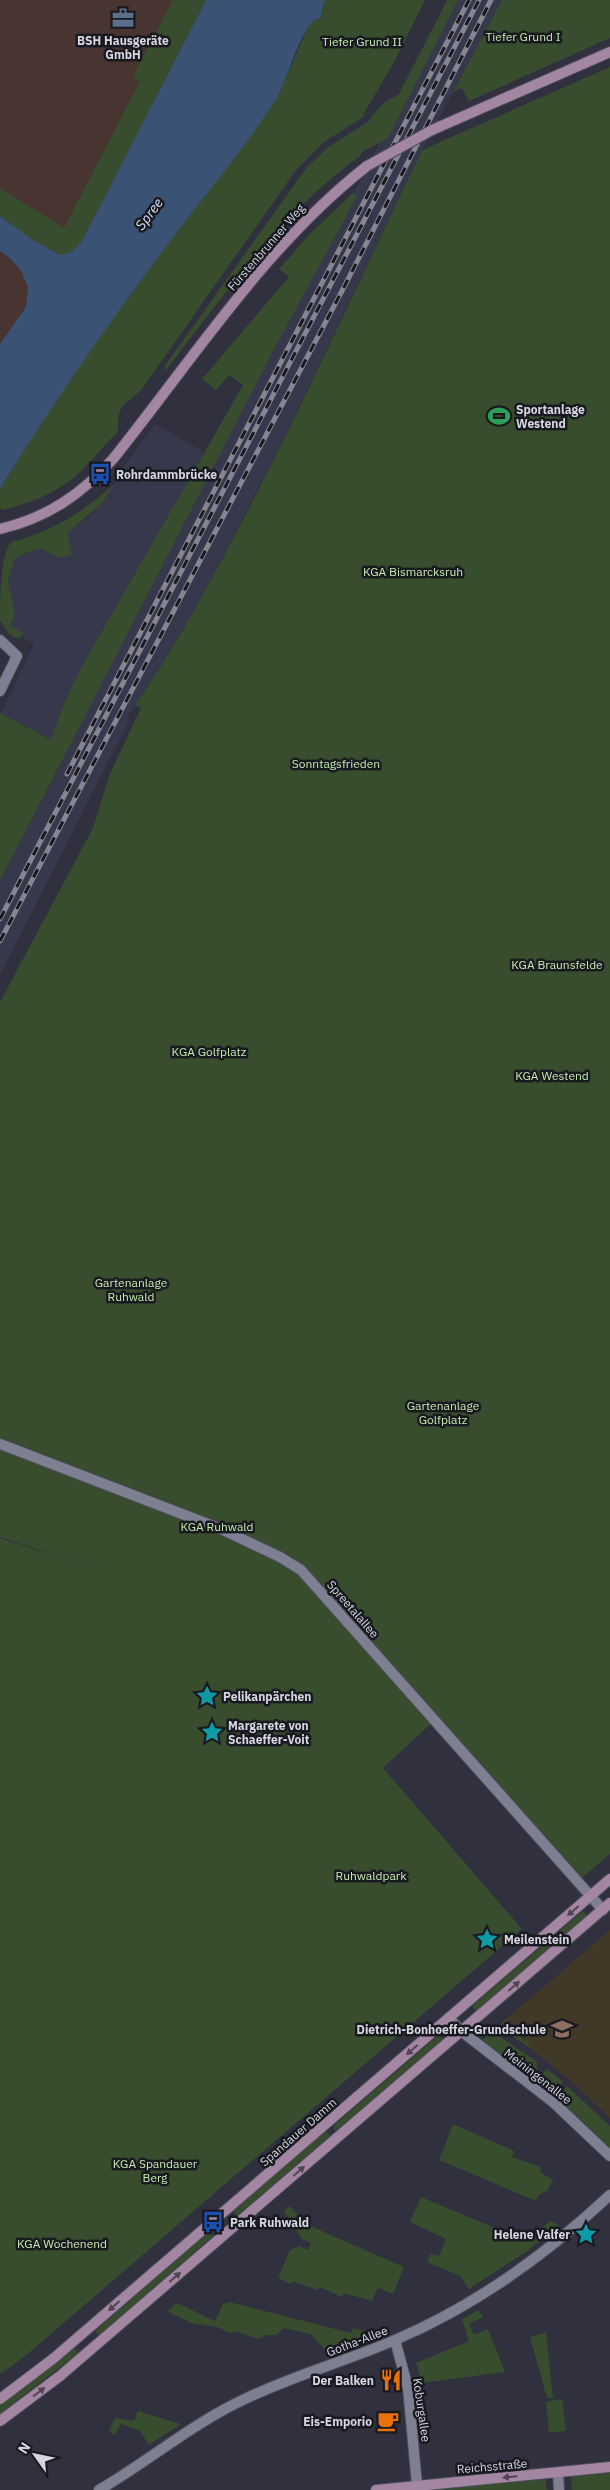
<svg xmlns="http://www.w3.org/2000/svg" width="610" height="2490" font-family="'IBM Plex Sans',sans-serif">
  <rect width="100%" height="100%" fill="#30303f"/>
  <path fill="#38384d" d="M454,0H502L422,150L283,440L214,574L183,630L128,716L129,721L0,975V881L57,771L51,740L1,714L34,644L19,635L10,626L3,597L15,558L39,548L85,520L102,504L123,468L155,424L206,453L267,341L354,192Z"/>
  <path fill="#483431" d="M0,0H206L82,241L0,344Z"/>
  <path fill="#423828" d="M610,1930V2118L572,2082L535,2052L506,2019Z"/>
  <path fill="#384c2e" d="M173,0H206L82,241L70,253L60,255L30,238L0,216V188L64,228L140,81L133,76Z
    M325,0H425L393,64L363,115L365,116L324,142L296,170L142,389C124,407 117,403 118,432C102,447 88,466 71,480C51,495 27,504 3,510L0,508V489L32,437L95,342L279,94L306,31L313,21L320,18Z
    M447,0H458L388,138L362,152L360,156C281,213 224,296 165,371L164,367L307,167L328,147L368,122L382,104L399,94Z
    M502,0H610V38L469,101L462,88L453,92Z
    M610,67V1854L578,1881L434,1721L383,1768L522,1929L24,2357L0,2374V1538L96,1569L0,1537V1002L93,828L109,776L141,708L135,705C152,679 169,654 184,628C272,474 345,310 422,150Z
    M354,192L357,196L273,351L0,881V713L51,740L65,701L81,668L243,385L229,375L216,390L202,379L289,277L279,269L309,235Z
    M114,484L102,504L67,533L72,554L60,558L39,548L15,558L8,581L15,615L10,625L24,633L19,639L9,634L0,621C0,601 0,555 11,542C52,532 83,512 114,484Z
    M583,1911L587,1916L476,2011L472,2006Z
    M506,2019L524,2041L526,2040L533,2050L500,2028L501,2024Z
    M492,2031L537,2062V2069L530,2077L481,2041Z
    M439,2035L443,2039L336,2131L333,2126Z
    M547,2069L563,2082L552,2095L535,2081Z
    M567,2086L610,2126V2149L557,2098Z
    M453,2124L514,2151L512,2157L540,2167L541,2173L553,2180L547,2191L538,2195L536,2201L439,2160Z
    M326,2131L330,2136L237,2216L233,2211Z
    M421,2197L524,2240L551,2221L559,2225L526,2252L469,2289L460,2276L427,2262L431,2254L439,2256L446,2239L410,2222Z
    M289,2206L308,2225L404,2267L393,2294L378,2288L372,2301L344,2293L342,2297L319,2287L317,2290L293,2281L291,2284L278,2278L290,2250L299,2246L308,2250L311,2243L302,2239L284,2211Z
    M210,2231L214,2235L99,2335L95,2331Z
    M229,2302L351,2333L353,2328L377,2335L328,2353L311,2334L283,2328L277,2335H266L258,2339L235,2331L230,2333L217,2327L191,2323L167,2311L177,2303L215,2321L223,2304Z
    M478,2310L483,2317L469,2324L474,2335L488,2329L505,2372L422,2383L416,2363L469,2341L462,2319Z
    M546,2332L553,2398H547L530,2337Z
    M74,2348L78,2353L0,2414V2406Z
    M562,2399L566,2431L549,2433L546,2402Z
    M138,2411L181,2424L149,2445L140,2431L121,2424L115,2435L109,2431L115,2418L134,2421Z
    M610,2471V2490H572L571,2476Z
    M545,2478L547,2490H422Z"/>
  <path fill="#3a5274" d="M206,0H325L320,18C303,19 287,81 278,96C247,145 209,190 174,236C112,318 54,401 0,489V344L26,307L28,288L22,272L10,258L0,251V216L30,238L60,255L70,253L82,241Z"/>
  <g fill="none" stroke-linecap="round" stroke-linejoin="round">
    <g stroke="#4d4d5a" stroke-width="12">
      <path id="street" d="M0,640L17,656L0,691
        M0,1444L221,1529L280,1557L301,1570L603,1910
        M449,2018L461,2031L553,2102L610,2156
        M395,2340L408,2388L417,2485
        M558,2473L559,2490
        M99,2490C149,2461 194,2422 247,2398C295,2375 346,2361 395,2340C475,2306 547,2254 610,2195"/>
    </g>
    <g stroke="#4d4d5a" stroke-width="12">
      <path id="secondary" d="M432,130L610,52
        M0,529C47,518 82,494 113,459C194,358 265,246 367,166
        M0,2399L54,2358L610,1879
        M0,2421L60,2376L610,1903
        M376,2490L610,2467"/>
    </g>
    <use href="#street" stroke="#7e7f90" stroke-width="10"/>
    <use href="#secondary" stroke="#a386a1" stroke-width="10"/>
    <g stroke="#868692" stroke-width="5">
      <path id="rail" d="M67,774L469,0
        M0,919L479,0
        M0,941L343,289L491,0"/>
    </g>
    <use href="#rail" stroke="#191920" stroke-width="3" stroke-dasharray="9" stroke-linecap="butt"/>
    <g stroke="#4d4d5a" stroke-width="12" stroke-linecap="butt">
      <path id="secondary-bridge" d="M367,166L432,130"/>
    </g>
    <use href="#secondary-bridge" stroke="#a386a1" stroke-width="10"/>
  </g>
  <defs><path id="oneway-solid" d="M-6-.8H1V-3.2L6.5 0L1 3.2V.8H-6Z" transform="scale(1.25)"/></defs>
  <g fill="#504554">
    <use href="#oneway-solid" transform="translate(573 1911) rotate(139)"/>
    <use href="#oneway-solid" transform="translate(514 1986) rotate(-41)"/>
    <use href="#oneway-solid" transform="translate(412 2050) rotate(139)"/>
    <use href="#oneway-solid" transform="translate(299 2171) rotate(-41)"/>
    <use href="#oneway-solid" transform="translate(175 2277) rotate(-41)"/>
    <use href="#oneway-solid" transform="translate(114 2306) rotate(139)"/>
    <use href="#oneway-solid" transform="translate(39 2392) rotate(-37)"/>
    <use href="#oneway-solid" transform="translate(510 2477) rotate(175)"/>
  </g>
  <defs>
    <g id="office-bare" transform="scale(1.725)"><path d="M-6-3h4V-5.5h4V-3h4V5H-6ZM-1-4.5V-3h2v-1.5ZM-6 0V1H6V0Z" fill="#5c6f8a" stroke="#191920" stroke-width="2.5" paint-order="stroke"/></g>
    <g id="stadium-bare" transform="scale(1.725)"><path d="M0-5a6.5 5 0 1 0 0 10a6.5 5 0 1 0 0-10ZM-3.5-1.8h7v3.6h-7Z" fill="#2e9e5b" stroke="#191920" stroke-width="2.5" paint-order="stroke"/></g>
    <g id="bus-bare" transform="scale(1.725)"><path d="M-5-6H5V4H4V6H2V4H-2V6H-4V4H-5ZM-3.5-4V0h7V-4ZM-3.5 1.2v1.5H-2V1.2ZM2 1.2v1.5H3.5V1.2Z" fill="#1a4fb4" stroke="#191920" stroke-width="2.5" paint-order="stroke"/></g>
    <g id="sight-bare" transform="scale(1.725)"><path d="M0-6L1.8-2.2L6-1.7L2.9 1.2L3.7 5.4L0 3.3L-3.7 5.4L-2.9 1.2L-6-1.7L-1.8-2.2Z" fill="#0f9aa8" stroke="#191920" stroke-width="2.5" paint-order="stroke"/></g>
    <g id="school-bare" transform="scale(1.725)"><path d="M0-5L7-2L0 1L-7-2ZM-4 1L0 2.5L4 1V4Q0 6-4 4Z" fill="#8d6e63" stroke="#191920" stroke-width="2.5" paint-order="stroke"/></g>
    <g id="restaurant-bare" transform="scale(1.725)"><path d="M-5-6h1v4h1v-4h1v4h1v-4h1v5L-1.5 .5V6h-2V.5L-5-1ZM5-6V6H3V1.5H1.5Q1.5-4 5-6Z" fill="#e8710a" stroke="#191920" stroke-width="2.5" paint-order="stroke"/></g>
    <g id="cafe-bare" transform="scale(1.725)"><path d="M-5.5-4.5H6V0H3Q3 3.5 0 3.5H-2.5Q-5.5 3.5-5.5 0ZM3-3.2v2h1.7v-2ZM-6 4.5H4V6H-6Z" fill="#e8710a" stroke="#191920" stroke-width="2.5" paint-order="stroke"/></g>
  </defs>
  <g fill-rule="evenodd">
    <use href="#office-bare" x="123" y="18"/>
    <use href="#stadium-bare" x="499" y="416"/>
    <use href="#bus-bare" x="100" y="474"/>
    <use href="#sight-bare" x="207" y="1696"/>
    <use href="#sight-bare" x="212" y="1732"/>
    <use href="#sight-bare" x="487" y="1939"/>
    <use href="#school-bare" x="562" y="2029"/>
    <use href="#bus-bare" x="213" y="2222"/>
    <use href="#sight-bare" x="586" y="2234"/>
    <use href="#restaurant-bare" x="391" y="2380"/>
    <use href="#cafe-bare" x="388" y="2421"/>
  </g>
  <g text-anchor="middle" dominant-baseline="central" stroke-width="5" stroke-linejoin="round" paint-order="stroke">
    <g font-size="12" fill="#c3ecae" stroke="#191920">
      <text x="523" y="36">Tiefer Grund I</text>
      <text x="362" y="41">Tiefer Grund II</text>
      <text x="413" y="571">KGA Bismarcksruh</text>
      <text x="336" y="763">Sonntagsfrieden</text>
      <text x="557" y="964">KGA Braunsfelde</text>
      <text x="209" y="1051">KGA Golfplatz</text>
      <text x="552" y="1075">KGA Westend</text>
      <text x="131" y="1282">Gartenanlage<tspan x="131" dy="14">Ruhwald</tspan></text>
      <text x="443" y="1405">Gartenanlage<tspan x="443" dy="14">Golfplatz</tspan></text>
      <text x="217" y="1526">KGA Ruhwald</text>
      <text x="371" y="1875">Ruhwaldpark</text>
      <text x="155" y="2163">KGA Spandauer<tspan x="155" dy="14">Berg</tspan></text>
      <text x="62" y="2243">KGA Wochenend</text>
    </g>
    <g font-size="12" font-weight="bold" fill="#d6d6e0" stroke="#191920" text-anchor="start">
      <text x="123" y="40" text-anchor="middle">BSH Hausgeräte<tspan x="123" dy="14">GmbH</tspan></text>
      <text x="516" y="409">Sportanlage<tspan x="516" dy="14">Westend</tspan></text>
      <text x="116" y="474">Rohrdammbrücke</text>
      <text x="223" y="1696">Pelikanpärchen</text>
      <text x="228" y="1725">Margarete von<tspan x="228" dy="14">Schaeffer-Voit</tspan></text>
      <text x="504" y="1939">Meilenstein</text>
      <text x="546" y="2029" text-anchor="end">Dietrich-Bonhoeffer-Grundschule</text>
      <text x="230" y="2222">Park Ruhwald</text>
      <text x="570" y="2234" text-anchor="end">Helene Valfer</text>
      <text x="374" y="2380" text-anchor="end">Der Balken</text>
      <text x="372" y="2421" text-anchor="end">Eis-Emporio</text>
    </g>
    <g font-size="12" fill="#d6d6e0" stroke="#191920">
      <text transform="translate(266 247) rotate(-49)">Fürstenbrunner Weg</text>
      <text transform="translate(353 1609) rotate(49)">Spreetalallee</text>
      <text transform="translate(538 2076) rotate(38)">Meiningenallee</text>
      <text transform="translate(298 2132) rotate(-41)">Spandauer Damm</text>
      <text transform="translate(357 2341) rotate(-21)">Gotha-Allee</text>
      <text transform="translate(422 2410) rotate(82)">Koburgallee</text>
      <text transform="translate(492 2466) rotate(-5)">Reichsstraße</text>
    </g>
    <g font-size="14" font-style="italic" fill="#cfe0f8" stroke="#191920">
      <text transform="translate(149 214) rotate(-53)">Spree</text>
    </g>
  </g>
  <g transform="translate(35 2455) rotate(303)" stroke="#191920" stroke-width="4" paint-order="stroke">
  <path d="M0-4L9 19L0 12L-9 19Z" fill="#d6d6e0"/>
  <text y="-8" font-size="14" font-weight="bold" text-anchor="middle" fill="#d6d6e0">N</text>
  </g>
</svg>
